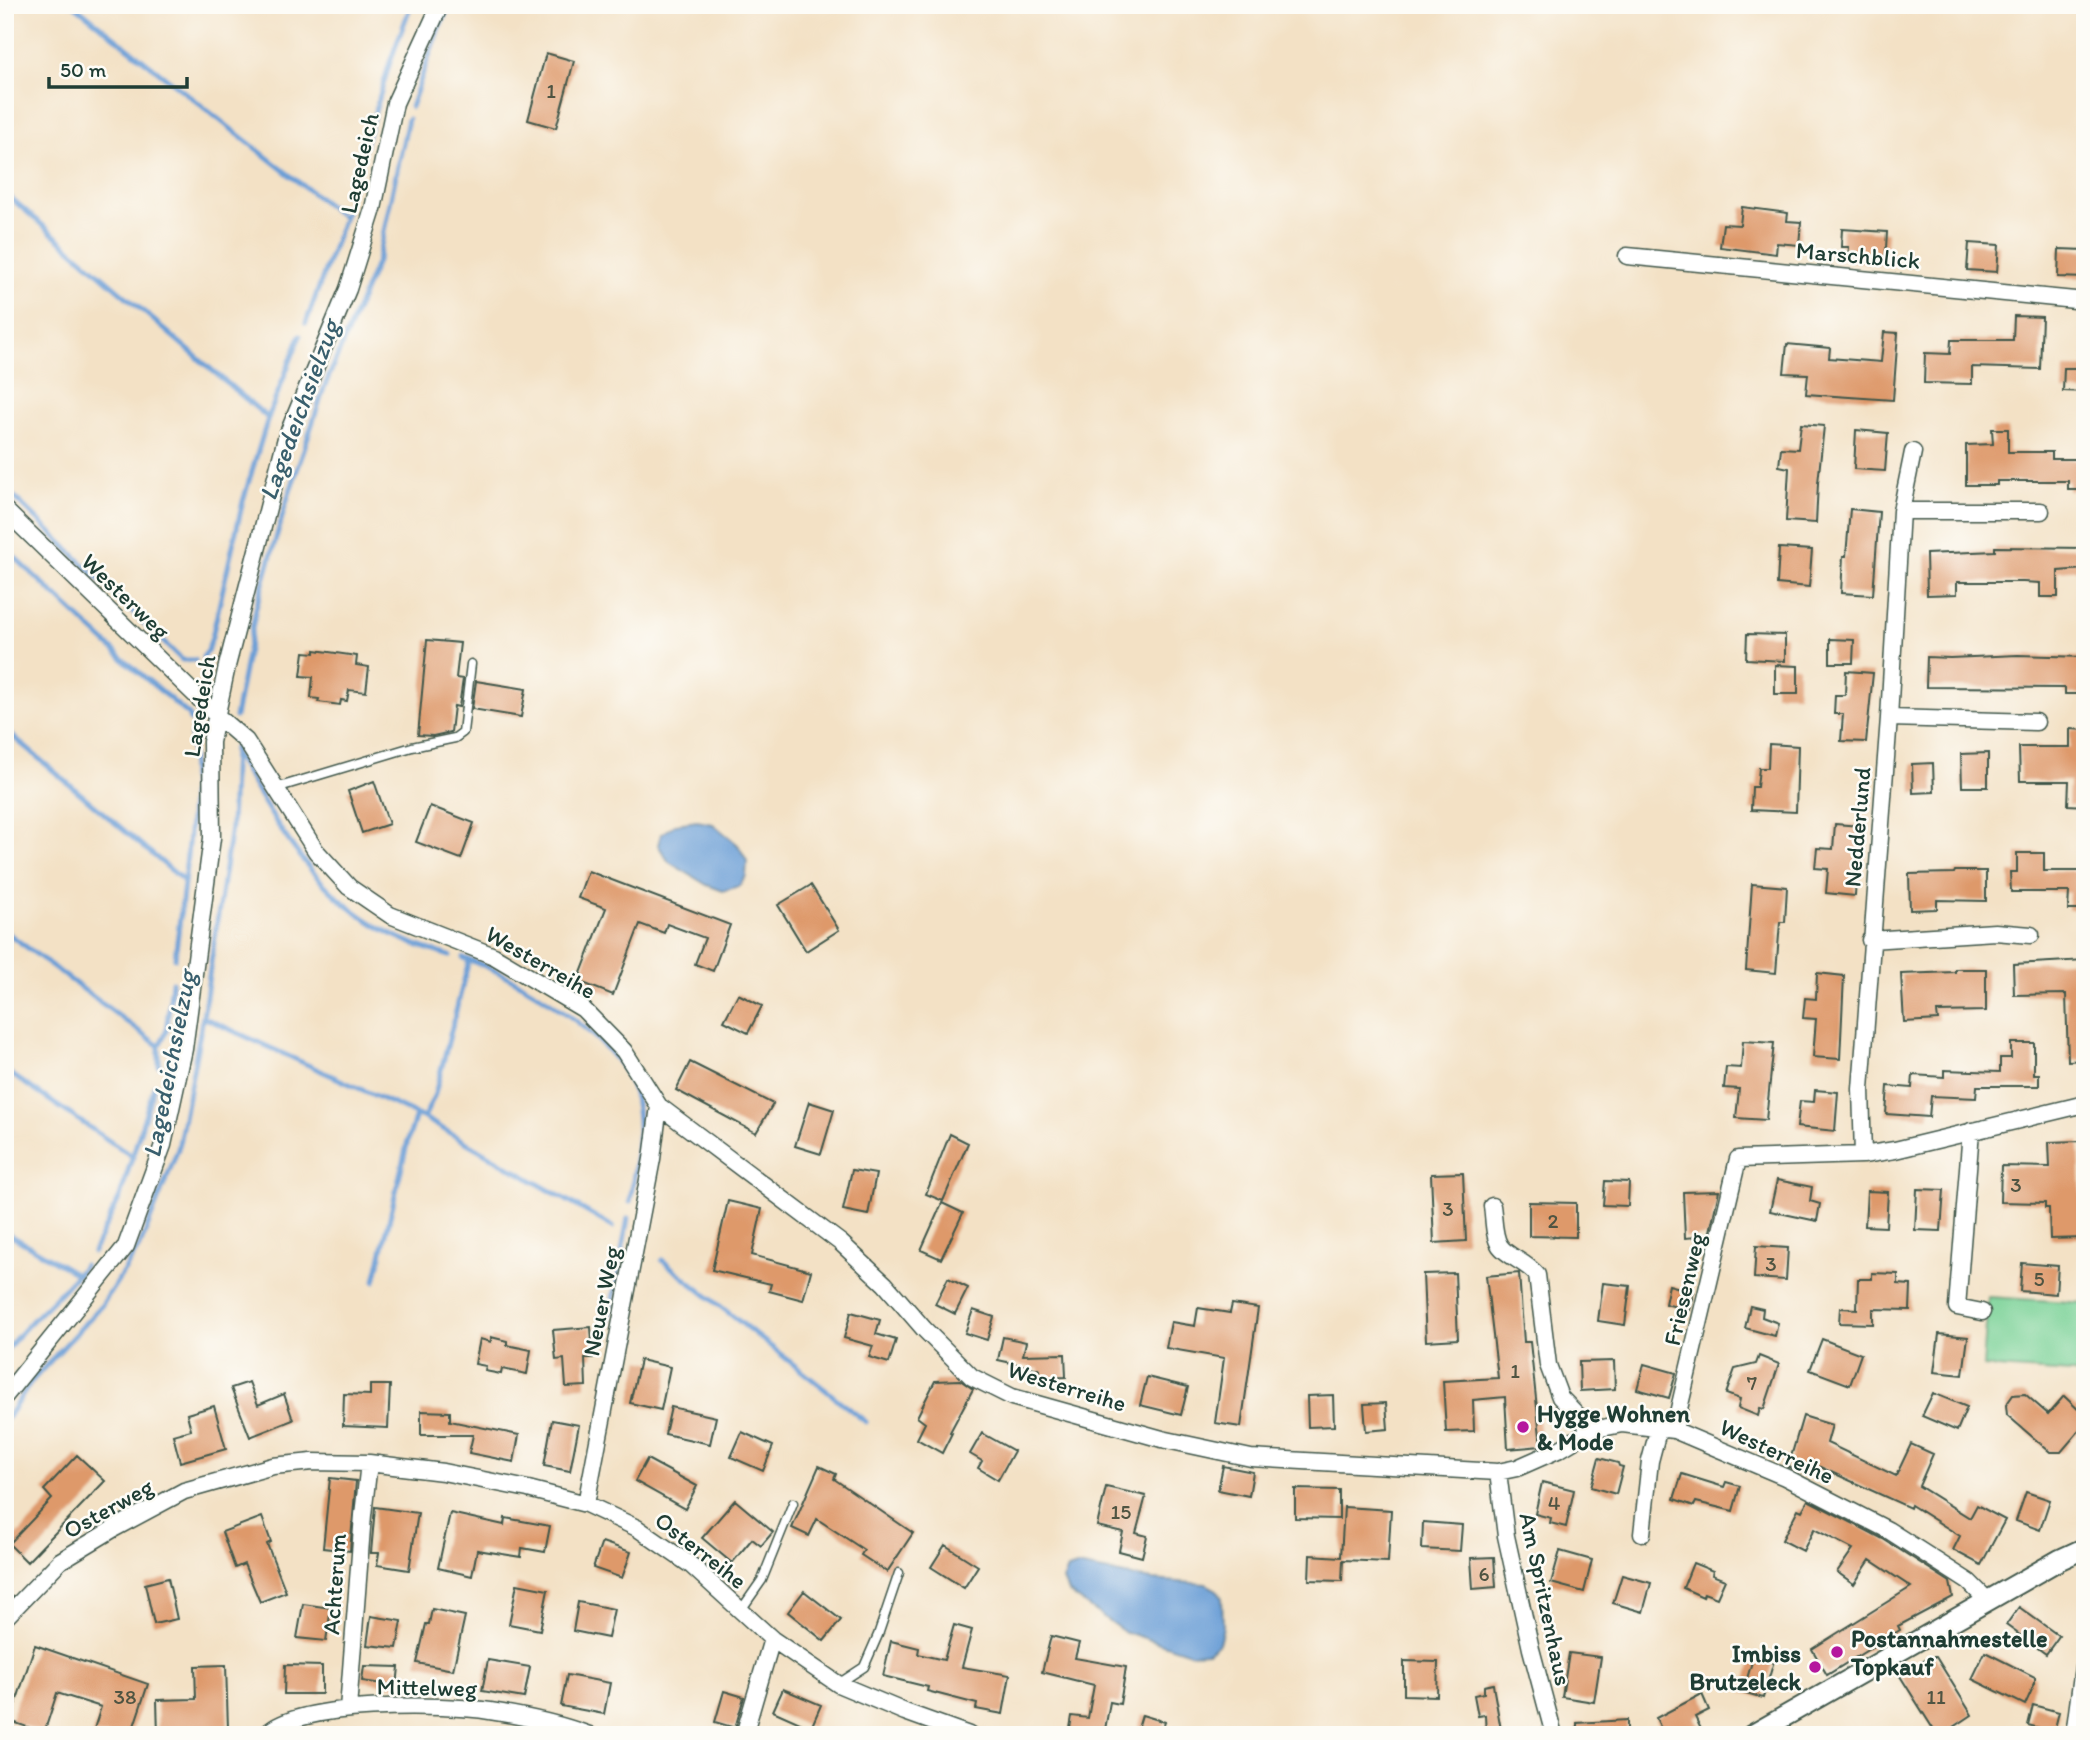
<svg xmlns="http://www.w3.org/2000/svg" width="2090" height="1740" font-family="Itim,sans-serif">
  <rect width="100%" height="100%" fill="#fdfcf7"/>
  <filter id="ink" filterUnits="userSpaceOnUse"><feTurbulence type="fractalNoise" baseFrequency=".0143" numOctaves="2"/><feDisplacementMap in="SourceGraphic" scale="14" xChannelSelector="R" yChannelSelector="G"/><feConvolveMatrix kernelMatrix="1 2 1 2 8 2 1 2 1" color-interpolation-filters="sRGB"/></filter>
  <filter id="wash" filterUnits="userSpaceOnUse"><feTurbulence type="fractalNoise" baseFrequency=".00686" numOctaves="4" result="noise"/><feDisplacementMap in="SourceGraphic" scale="28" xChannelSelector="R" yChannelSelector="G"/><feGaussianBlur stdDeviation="1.57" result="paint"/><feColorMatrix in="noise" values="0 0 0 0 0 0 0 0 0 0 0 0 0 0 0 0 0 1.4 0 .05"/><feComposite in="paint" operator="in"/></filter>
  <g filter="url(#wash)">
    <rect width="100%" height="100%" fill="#f3e1c5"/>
    <path fill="#79d196" stroke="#4c8765" stroke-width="2" d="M1988,1297L2085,1303V1374L1983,1367Z"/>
    <path fill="#6a9ed6" stroke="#446e85" stroke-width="2" d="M697,821L713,824L738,845L747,861L746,876L739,886L723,891L707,885L669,862L658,845L661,834L676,824Z
      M1077,1566L1152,1580L1206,1584L1217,1590L1222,1598L1223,1627L1219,1643L1208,1652L1190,1653L1123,1631L1068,1592L1063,1580L1068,1569Z"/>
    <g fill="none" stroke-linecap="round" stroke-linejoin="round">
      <path stroke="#6a9ed6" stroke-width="5" d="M74,5L344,218
        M411,107L439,28L450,5
        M5,193L268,418
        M350,194L390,62L411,5
        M306,323L346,212
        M5,488L182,660H195
        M5,548L123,659L189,715L190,720
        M203,657L207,652L212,637L243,501L268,418L300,336
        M235,717L256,608L285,507L324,388L378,259L408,119
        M5,730L184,881
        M234,752C292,851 331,924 450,956
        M5,931L159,1046
        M175,958C184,884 195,810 191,736
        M463,958C514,973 617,1037 633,1090C644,1127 635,1165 630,1202
        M203,1017L424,1118L613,1227
        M159,1066V1046L166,1032L172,982
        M5,1070L133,1157
        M424,1118L435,1094L469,960
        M5,1232L78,1275
        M93,1252L120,1197L154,1086
        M662,1260L866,1422
        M375,1281L408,1140L416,1115
        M609,1322L628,1218
        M5,1353C27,1320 61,1297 84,1265
        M5,1421L31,1382L102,1305L140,1246L178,1149L203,1017L231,827L234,748"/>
    </g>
    <g id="blocks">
      <path fill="#de996b" d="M546,53L574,61L556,128L528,120Z
        M1742,207L1788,213L1787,221L1801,222L1799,245L1777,243L1776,254L1720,247L1723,224L1740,225Z
        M1842,229L1887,232L1885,264L1848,261L1849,247H1841Z
        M1969,243L1999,245L1997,272L1967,270Z
        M2059,249L2085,250V278L2058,277Z
        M2014,316L2042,317L2040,369L1972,367V384L1924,383L1925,353L1950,354L1951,340H2013Z
        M1884,332L1898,333L1893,400L1806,394L1808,374L1784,373L1787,344L1830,348L1829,358L1881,362Z
        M2064,368H2085V392L2063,391Z
        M1801,424L1824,426L1818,483L1816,523L1786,521L1789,468L1779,466L1781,448L1798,449Z
        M1992,429H2008V452H2052V459H2085V490H2068V481H1997V485H1966V445L1993,444Z
        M1856,430L1888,433L1885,471L1854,469Z
        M1850,509L1879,512L1873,595L1841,593L1843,556H1846Z
        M1995,547L2085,548V569L2058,571V597H2040V583L2023,582H1957V594L1927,595L1926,554L1995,551Z
        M1779,548L1812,550L1809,587L1777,584Z
        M1747,634L1785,635V661L1746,659Z
        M1830,639L1854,640L1853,663H1830Z
        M427,640L460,643L456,678L463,679L459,707L454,706L451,732L433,736L418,735Z
        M315,650L357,656L356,665L369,667L366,692L349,690L347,701L341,700L340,705L318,702L319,699L311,698L313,677L301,676L304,652L315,653Z
        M2018,655L2085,657V694H2065V688L1926,687L1927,657L1950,658Z
        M1775,665L1798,666V694H1775Z
        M1846,671L1873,673L1866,742L1841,741L1843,714H1834L1835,695H1845Z
        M476,681L526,689L521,717L472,709Z
        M2070,729L2085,730V806L2068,805L2069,781H2020L2019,747H2070Z
        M1769,744L1798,746L1796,812L1751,810L1752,787H1757L1759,768H1768Z
        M1988,753V787H1962L1961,754Z
        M1933,763L1934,792L1913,793L1912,764Z
        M374,781L389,824L362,833L348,791Z
        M430,806L474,823L461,859L416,842Z
        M1835,824L1860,826L1855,896L1826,893L1828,869L1815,868L1817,848L1833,849Z
        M2017,853H2044V871H2085V910H2068L2069,892H2011L2010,872H2017Z
        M588,871L730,925L713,971L695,964L705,938L667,924L664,933L640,924L613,995L578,981L606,908L578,898Z
        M1955,871H1986V901L1937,900V909L1910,910L1909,874L1954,873Z
        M1752,884L1787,887L1785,922H1780L1776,973L1746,970Z
        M811,885L839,930L806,951L778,905Z
        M2085,960V1060L2068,1061L2066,994L2014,995L2013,964Z
        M1955,969H1986V1011L1937,1012L1938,1020L1904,1022L1901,974L1955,972Z
        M1817,973L1844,976L1840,1059L1813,1057L1816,1019L1803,1018L1805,998L1816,999Z
        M738,994L762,1006L748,1033L724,1021Z
        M1743,1041L1774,1043L1766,1120L1736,1118L1739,1089L1724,1088L1726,1067L1741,1068Z
        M2011,1043H2034V1074H2039V1086H1977L1976,1098L1931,1096L1929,1117L1886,1114L1888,1086L1912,1088L1913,1075L1944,1077V1070L2000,1072V1058H2011Z
        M690,1062L773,1104L756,1133L676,1090Z
        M1815,1090L1838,1092L1835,1131L1797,1127L1800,1101L1814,1102Z
        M809,1102L834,1110L821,1154L795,1146Z
        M950,1134L968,1143L943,1201L926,1194Z
        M2079,1141L2081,1195H2085V1238L2050,1239L2049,1208H2045V1203L2000,1202L2001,1166L2050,1167L2049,1142Z
        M852,1170L876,1174L868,1215L843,1210Z
        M1463,1173L1466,1241L1434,1243L1431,1174Z
        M1777,1180L1812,1187L1810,1201L1820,1204L1817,1221L1770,1211Z
        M1605,1181L1629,1182L1628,1206L1603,1205Z
        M1917,1189L1944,1190L1941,1231L1915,1230Z
        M1719,1191L1709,1236L1685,1238L1683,1192Z
        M1867,1191L1888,1192L1886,1227L1865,1226Z
        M728,1201L762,1209L752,1255L811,1271L803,1300L769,1291L771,1284L712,1270Z
        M1529,1202L1576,1203V1237L1529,1236Z
        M942,1203L963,1213L941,1259L921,1250Z
        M1756,1246L1788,1248L1786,1280L1754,1278Z
        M2022,1263L2058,1266L2056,1294L2020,1291Z
        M1455,1273L1458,1339L1426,1341L1423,1274Z
        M1519,1273L1524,1342H1530L1541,1446L1508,1449L1505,1397L1473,1400L1474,1431L1446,1432L1443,1381L1498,1378L1486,1276Z
        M1872,1273L1898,1274V1284L1911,1285L1910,1310L1873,1309V1324L1839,1323L1840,1308L1857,1309L1858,1279H1872Z
        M948,1278L968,1288L955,1314L935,1304Z
        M1603,1283L1630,1286L1625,1325L1598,1321Z
        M1669,1285L1694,1292L1689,1310L1665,1304Z
        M1232,1304L1258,1308L1241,1427L1215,1423L1224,1358L1166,1348L1171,1322L1195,1326L1198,1308L1230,1313Z
        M1750,1306L1763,1309L1762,1317L1778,1323L1775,1336L1745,1328Z
        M973,1310L994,1317L987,1340L965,1333Z
        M851,1312L880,1320L876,1334L896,1340L889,1363L869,1357L873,1346L844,1338Z
        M591,1327L593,1358H585L586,1386L566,1387L564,1359L556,1360L553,1330Z
        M1939,1334L1968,1337L1963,1375L1934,1372Z
        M491,1337L507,1341V1345L531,1350L527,1374L502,1369L501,1374L485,1371L486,1366L475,1364L480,1339L491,1342Z
        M1003,1337L1026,1342L1023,1355L1065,1354L1066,1377L1039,1378V1369L998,1360Z
        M1822,1339L1861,1354L1850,1385L1810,1370Z
        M1759,1356L1779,1364L1764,1409L1760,1408L1758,1416L1738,1408L1740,1399L1726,1394L1735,1369L1756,1364Z
        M640,1360L670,1367L661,1410L630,1403Z
        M1614,1361L1615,1389L1580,1391L1579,1362Z
        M1644,1364L1676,1373L1669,1398L1637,1389Z
        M1147,1377L1188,1387L1181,1415L1140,1405Z
        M960,1380L973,1389L950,1432L952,1433L942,1453L917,1439L925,1423L917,1417L935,1381Z
        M249,1382L258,1405L284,1394L293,1420L250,1437L231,1388Z
        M370,1385H390L388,1428L343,1426L344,1394L370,1395Z
        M1933,1393L1967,1407L1957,1431L1922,1416Z
        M2025,1394L2048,1414L2064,1396L2085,1416V1424L2061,1452H2050L2007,1415L2006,1405L2013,1395Z
        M1333,1395L1334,1426L1308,1427L1307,1396Z
        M1386,1403L1388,1429L1366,1431L1364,1404Z
        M214,1406L226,1449L180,1462L173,1435L191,1430L187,1414Z
        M671,1407L716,1417L710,1444L665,1434Z
        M421,1411L450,1412V1421L519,1435L514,1462L469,1453L473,1435H421Z
        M1803,1416L1832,1425L1827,1443L1896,1476L1911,1444L1933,1454L1919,1486L1970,1518L1977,1505L2005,1520L1981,1565L1953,1550L1960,1536L1911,1505L1910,1508L1820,1467L1818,1474L1788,1467Z
        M552,1420L579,1425L570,1471L544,1466Z
        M742,1432L773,1446L763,1471L731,1457Z
        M982,1433L1014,1451L998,1480L978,1468L982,1461L970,1454Z
        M77,1455L105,1481L27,1562L9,1544L52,1499L44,1490Z
        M1599,1458L1618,1463L1619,1466L1623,1467L1616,1494L1591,1487Z
        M647,1459L697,1486L685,1509L635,1481Z
        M819,1466L836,1474L834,1479L913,1533L887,1572L861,1555L864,1550L817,1519L809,1536L792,1528Z
        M1223,1466L1253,1472L1249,1496L1218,1490Z
        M1682,1474L1724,1487L1726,1482L1740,1486L1733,1511L1696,1502L1694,1506L1674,1499Z
        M330,1478L356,1481L350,1551L323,1548Z
        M1542,1482L1574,1490L1566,1527L1550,1523L1551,1518L1535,1514Z
        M1106,1487L1146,1496L1136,1533L1147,1536L1142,1557L1119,1551L1123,1532L1097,1526Z
        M1295,1489L1339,1490V1519L1295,1518Z
        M2026,1492L2050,1500L2040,1530L2016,1521Z
        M735,1500L773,1532L761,1546L752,1539L732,1563L702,1538Z
        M1808,1500L1883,1539L1950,1582L1953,1597L1898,1626L1900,1630L1827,1675L1812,1649L1911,1587L1870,1560L1854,1584L1837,1572L1853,1549L1814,1529L1803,1551L1782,1540L1798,1509L1802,1511Z
        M375,1507L418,1513L409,1570L377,1565L379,1553H371Z
        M1344,1507L1391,1510L1388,1562L1343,1560L1342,1581L1309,1580L1310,1555L1341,1557Z
        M450,1513L504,1525L505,1518L550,1526L545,1552L522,1548L521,1557L477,1550L472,1576L438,1568Z
        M262,1517L271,1542L267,1544L286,1592L260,1602L244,1564L235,1568L222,1532Z
        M1423,1522L1462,1525L1460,1551L1422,1549Z
        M602,1542L631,1552L622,1578L593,1568Z
        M945,1545L978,1566L964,1588L931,1567Z
        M1560,1551L1592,1560L1584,1592L1551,1583Z
        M1494,1557L1496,1587L1473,1589L1471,1558Z
        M1693,1563L1713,1571L1712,1575L1725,1580L1717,1598L1704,1593L1703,1597L1683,1588Z
        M1622,1575L1651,1583L1643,1612L1613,1603Z
        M168,1578L177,1619L154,1624L145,1584Z
        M517,1584L548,1590L540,1630L509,1624Z
        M804,1591L841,1620L824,1641L788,1612Z
        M578,1602L614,1609L608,1638L573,1631Z
        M303,1604L331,1608L326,1641L297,1638Z
        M2019,1607L2059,1636L2046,1654L2006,1625Z
        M432,1609L465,1616L453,1670L417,1663L426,1624H429Z
        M371,1616L402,1621L397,1648L367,1645Z
        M954,1625L972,1630L962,1667L1010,1675L1003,1714L976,1709L977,1704L927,1691L928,1687L883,1676L891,1641L919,1648L918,1654L944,1660Z
        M1051,1636L1079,1643L1075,1658L1126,1667L1120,1704L1110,1702L1104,1735H1069L1072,1716L1088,1718L1094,1685L1042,1672Z
        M35,1645L148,1684L131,1735H92L101,1707L57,1693L44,1733L10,1721Z
        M1985,1652L2035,1677V1683L2025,1705L1972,1679Z
        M1569,1653L1601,1657L1594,1702L1562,1697Z
        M1754,1655L1774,1661L1763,1698L1743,1692Z
        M1930,1657H1936L1972,1715L1942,1735H1937L1900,1676Z
        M488,1660L530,1667L524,1698L482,1691Z
        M1404,1661L1438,1662L1437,1696L1404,1695Z
        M226,1665L228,1729L183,1731V1735H158L157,1700L196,1699L195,1666Z
        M285,1665L322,1666V1694H284Z
        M364,1666L399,1667L397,1686L362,1681Z
        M567,1675L610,1683L604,1714L561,1706Z
        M1493,1684L1494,1691L1502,1735H1486L1485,1715L1478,1716L1474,1695L1484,1693V1686Z
        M783,1689L821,1705L811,1728L773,1711Z
        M724,1691L744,1697L735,1728L715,1722Z
        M1702,1694L1709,1710L1695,1717L1704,1735H1664L1656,1718Z
        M2033,1705L2059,1712L2054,1732L2028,1725Z
        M1142,1715L1165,1722L1161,1735H1136Z
        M1627,1720V1735H1577V1723Z"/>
    </g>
  </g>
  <g filter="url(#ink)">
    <use href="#blocks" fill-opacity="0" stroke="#3f564a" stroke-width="2"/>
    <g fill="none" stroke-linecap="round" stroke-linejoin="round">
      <g stroke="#3f564a" stroke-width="11">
        <path id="service" d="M276,788L412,747L455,738L463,732L471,664
          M741,1610L762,1580L793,1503
          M838,1684L864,1667L878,1635L899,1573"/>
      </g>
      <g stroke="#3f564a" stroke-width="19">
        <path id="minor" d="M1627,256L2085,301
          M5,510L216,715L246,741L316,851L349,887L390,915L494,956L583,1009L624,1051L659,1106L841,1243L885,1284L924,1329L972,1377L1012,1397L1162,1439L1251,1458L1498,1472L1517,1468L1560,1449L1592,1430L1622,1424L1674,1430L1785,1477L1888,1530L1969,1582L1988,1601
          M1901,511H2041
          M1889,718L2036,722
          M1870,940L1995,932L2031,935
          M1971,1131L1957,1307L1982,1312
          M1863,1155L1861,1089L1889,718L1901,511L1913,452
          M1492,1206C1494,1217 1493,1236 1500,1246C1508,1257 1525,1261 1537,1275L1548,1365L1560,1397L1592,1430
          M5,1396L126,1246L163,1145L184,1049L212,838L211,742L227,666L286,438L348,289L373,209L395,103L440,5
          M1674,1430L1738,1159L1863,1155L1895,1150L2085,1104
          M1498,1472L1506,1536L1531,1649L1554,1735
          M586,1504L652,1159L659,1106
          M1642,1534L1650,1461L1659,1427
          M5,1618L60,1561L113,1529L184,1491L273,1466L312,1462L369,1463L443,1472L528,1489L586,1504L637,1528L692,1566L772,1639L838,1684L905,1712L969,1735
          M348,1709L363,1515L369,1463
          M266,1735C293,1701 447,1704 490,1711C523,1716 557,1723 589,1735
          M744,1735L772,1639
          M2074,1735L2085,1652"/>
      </g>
      <g stroke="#3f564a" stroke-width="23">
        <path id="tertiary" d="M1752,1735L2059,1560L2085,1548"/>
      </g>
      <use href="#service" stroke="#fff" stroke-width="8"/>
      <use href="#minor" stroke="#fff" stroke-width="16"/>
      <use href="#tertiary" stroke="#fff" stroke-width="19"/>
    </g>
  </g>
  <g fill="#b5179e" stroke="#fdfcf7" stroke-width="2.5">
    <circle cx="1523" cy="1427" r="7"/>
    <circle cx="1837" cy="1652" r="7"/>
    <circle cx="1815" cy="1667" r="7"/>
  </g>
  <g text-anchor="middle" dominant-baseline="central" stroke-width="5" stroke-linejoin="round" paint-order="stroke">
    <g font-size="21" fill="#4f5442">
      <text x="551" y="90">1</text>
      <text x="2016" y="1184">3</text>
      <text x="1448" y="1208">3</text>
      <text x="1553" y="1220">2</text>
      <text x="1771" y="1263">3</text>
      <text x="2039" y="1278">5</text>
      <text x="1515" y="1370">1</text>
      <text x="1752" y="1382">7</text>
      <text x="1554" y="1502">4</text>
      <text x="1121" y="1511">15</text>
      <text x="1484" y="1573">6</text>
      <text x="125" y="1696">38</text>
      <text x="1936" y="1696">11</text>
    </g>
    <g font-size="24" fill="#1f3d34" stroke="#fdfcf7">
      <text transform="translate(359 163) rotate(-77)">Lagedeich</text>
      <text transform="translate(1858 255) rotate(5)">Marschblick</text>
      <text transform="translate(126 596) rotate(44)">Westerweg</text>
      <text transform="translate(199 706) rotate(-81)">Lagedeich</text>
      <text transform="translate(1857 827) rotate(-85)">Nedderlund</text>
      <text transform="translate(541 962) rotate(30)">Westerreihe</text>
      <text transform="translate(1684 1289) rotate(-77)">Friesenweg</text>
      <text transform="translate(601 1301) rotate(-79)">Neuer Weg</text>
      <text transform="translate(1067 1386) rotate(17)">Westerreihe</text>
      <text transform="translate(1777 1451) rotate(25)">Westerreihe</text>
      <text transform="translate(108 1508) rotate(-29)">Osterweg</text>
      <text transform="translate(701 1550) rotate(38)">Osterreihe</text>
      <text transform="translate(334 1584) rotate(-86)">Achterum</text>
      <text transform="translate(1546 1599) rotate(78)">Am Spritzenhaus</text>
      <text transform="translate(427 1687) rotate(1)">Mittelweg</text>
    </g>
    <g font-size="24" font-weight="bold" fill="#1f3d34" stroke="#fdfcf7" text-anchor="start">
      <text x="1537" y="1413">Hygge Wohnen<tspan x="1537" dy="28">&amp; Mode</tspan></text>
      <text x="1851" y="1638">Postannahmestelle<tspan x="1851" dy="28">Topkauf</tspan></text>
      <text x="1801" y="1653" text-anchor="end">Imbiss<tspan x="1801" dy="28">Brutzeleck</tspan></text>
    </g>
    <g font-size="26" font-style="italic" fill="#395f6d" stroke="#fdfcf7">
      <text transform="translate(299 410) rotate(-70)">Lagedeichsielzug</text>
      <text transform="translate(169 1064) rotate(-79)">Lagedeichsielzug</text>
    </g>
  </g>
  <rect width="2090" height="1740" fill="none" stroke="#fdfcf7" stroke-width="28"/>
  <path d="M49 77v10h138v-10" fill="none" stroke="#1f3d34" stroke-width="3.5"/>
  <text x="60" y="77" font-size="21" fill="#1f3d34" stroke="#fdfcf7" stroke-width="5" paint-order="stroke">50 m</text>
</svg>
